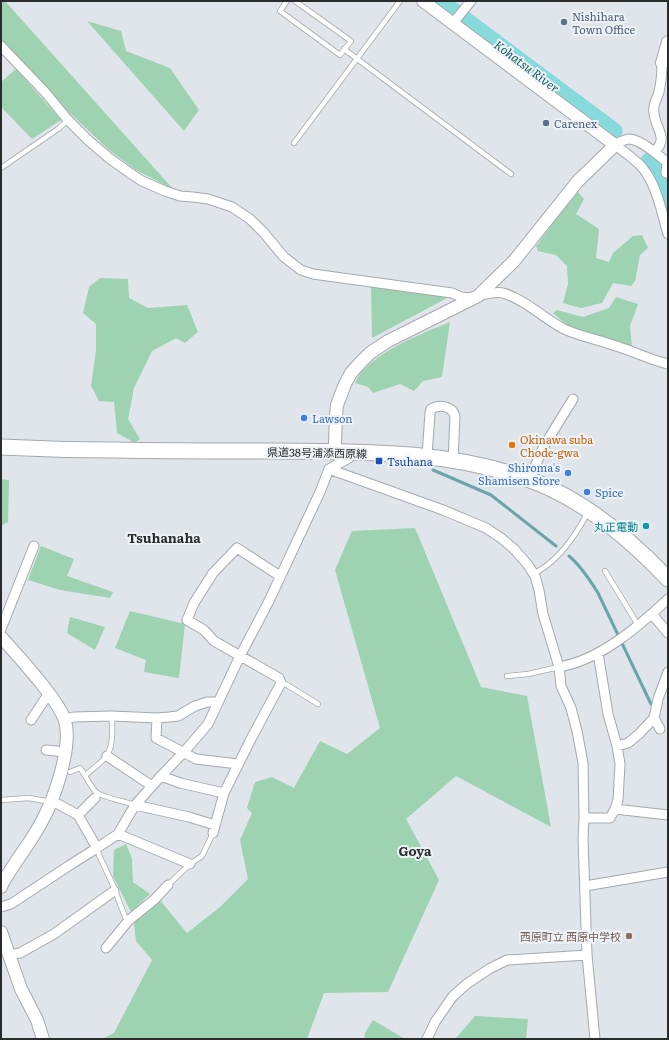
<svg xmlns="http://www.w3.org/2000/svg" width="669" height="1040" font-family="Literata,'Noto Sans JP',serif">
  <rect width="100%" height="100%" fill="#dfe5ea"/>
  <path fill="#9dd3b1" d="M1,1H5L173,189L136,170L108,149L53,97L1,42Z
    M87,21L121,31L126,51L170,68L199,110L184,131Z
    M16,69L61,120L32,139L1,107V82Z
    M577,191L584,199L576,214L599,229L596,258L609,262L613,253L633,236L642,235L648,248L640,255L635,281L631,286L613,283L602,303L581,308L563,303L568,284L567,266L556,255L538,251L536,246Z
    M100,278L128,279L129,298L148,308L187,305L198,332L185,343L176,338L152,351L134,388L128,419L140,439L135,443L117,433L114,402L99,401L91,386L96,350V324L83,313L89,287Z
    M371,287L449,297L372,338Z
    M616,297L638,304L630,326L632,347L569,327L553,313L557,310L583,317L609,308Z
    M450,322L442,377L423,381L414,391L400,384L373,393L368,387L355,383C366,355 423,333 450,322Z
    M1,479L9,480L8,522L1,526Z
    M415,528L481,687L527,696L551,827L456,776L406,819L439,880L388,992L324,993L307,1039H102L114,1033L152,960L136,941L134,923L159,899L187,933L220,907L248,879L240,840L252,813L247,808L255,782L272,777L294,788L320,741L347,754L380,728L335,570L352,531Z
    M41,546L74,559L67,576L113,592L110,598L60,590L28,580Z
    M130,611L185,624L179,678L144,672L146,660L115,648Z
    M70,617L105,627L95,650L67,633Z
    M126,844L132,859L133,882L150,894L131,912L113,876L114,850Z
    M475,1016L528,1019L526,1039H455Z
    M373,1020L405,1039H364L365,1033Z"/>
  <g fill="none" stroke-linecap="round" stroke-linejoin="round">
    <path stroke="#6aa6a8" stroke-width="3" d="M433,470L491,495L556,546
      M569,556C581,566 590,580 598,593L651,704"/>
    <path stroke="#86dadc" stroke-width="17" d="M440,1L614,131
      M649,161C657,174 664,187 668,202"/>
    <g stroke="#a4a9ae" stroke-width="6">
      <path id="service" d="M287,1L280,11L340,55L351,41L295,1
        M344,49L511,174
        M294,143L400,1
        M1,168L58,129L68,120
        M605,571L638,625
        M533,574C558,562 575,537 588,512
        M507,676L528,674L559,667
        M281,683L287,685L318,704
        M70,772L80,768C84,773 92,789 96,792C101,797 127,802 135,805
        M86,775C92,769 103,762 107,755C114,744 112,728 112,716
        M1,800L29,798L51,802
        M97,848L99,855L113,885L125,917L129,920
        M168,885L190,864L202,856L213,833"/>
    </g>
    <g stroke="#a4a9ae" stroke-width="11">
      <path id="minor" d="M453,23L471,1
        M1,46L45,92L68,120L88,140L109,158L130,173L142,181L165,191L180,196L193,197L208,199L232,207L250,219L264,233L284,257L301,270L313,274L452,293C455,294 458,296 461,297C474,300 490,290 503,293C526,300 543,318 564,329C581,337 601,340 619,347C635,352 651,360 668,364
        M655,151C669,138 655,128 654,113C652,105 657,99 659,92C661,83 662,73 662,63
        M668,163C658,155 643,141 630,139C624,139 620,142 615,145C623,151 632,157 640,165C657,183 661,211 668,234
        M666,173L667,162
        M427,456L430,413L431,409C440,404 452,406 455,416L453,460
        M329,469L443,510L486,528L501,538L514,549L528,565L535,576L539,590L543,614L559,667L561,686L571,708L577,731L583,763L584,818L583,838L587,955L595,1039
        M529,480L544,446L573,399
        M652,614L668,633
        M1,629L34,546
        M559,667C600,660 638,627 668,599
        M157,718L156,738L196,759L238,764
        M654,718L660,729
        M65,719L74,717L112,716L157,718L169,717L178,716L195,706L207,702H218
        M31,720L49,693
        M617,746L628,743L639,734L654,718L658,699L668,672
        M46,750L65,752
        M107,756L152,786
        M161,776L180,783L224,793
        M52,802L58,804L78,815L97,848
        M135,805L189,817L215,825
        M615,809L668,815
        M78,815L95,798
        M584,818H610L615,809L618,800L620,764L617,746L608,714L598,653
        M213,833L224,793L252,737L281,683L279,678L214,641L204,630L187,620L194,603L213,573L237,548L280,576
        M118,834L190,864
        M585,886L668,872
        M1,907L11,904L70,865L97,848L118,834L135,805L161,776L184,752L208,724L240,656L268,603L320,492L329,469L349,458L342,455
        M106,948L129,920L155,899L168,885
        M9,955L20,953L54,934L114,891
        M427,1039L435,1022L453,996L468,983L489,969L507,960L587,955"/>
    </g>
    <g stroke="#a4a9ae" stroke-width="14">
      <path id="tertiary" d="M662,63L668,42
        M334,452L335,444L336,415L337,405L345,384L351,373L360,363L370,353L388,341L478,296L514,261L578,181L615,145L423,1
        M1,637C15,652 28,667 41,683C49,694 59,705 64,718C74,744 54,800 41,823C32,840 20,855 10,871C7,876 3,881 1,887
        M1,932L21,989L37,1020L43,1039"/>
    </g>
    <g stroke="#a4a9ae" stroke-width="17">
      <path id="primary" d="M1,447C39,449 76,450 114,450C169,451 225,451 280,451C368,452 455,450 538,483C587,503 632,541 668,579"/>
    </g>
    <use href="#service" stroke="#fff" stroke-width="4.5"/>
    <use href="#minor" stroke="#fff" stroke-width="9"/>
    <use href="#tertiary" stroke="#fff" stroke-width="12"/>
    <use href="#primary" stroke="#fff" stroke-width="15"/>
  </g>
  <g fill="#5c6f8a" stroke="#edf3f7" stroke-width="1.5">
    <circle cx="564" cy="22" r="4"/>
    <circle cx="546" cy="123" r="4"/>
  </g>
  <g fill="#3f7fe0" stroke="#edf3f7" stroke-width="1.5">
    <circle cx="304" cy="418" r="4"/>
    <circle cx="568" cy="473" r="4"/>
    <circle cx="587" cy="492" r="4"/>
  </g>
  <circle fill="#e8710a" stroke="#edf3f7" stroke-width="1.5" cx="512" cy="445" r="4"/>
  <rect fill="#1a4fb4" stroke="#edf3f7" stroke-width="1.5" x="375" y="457" width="8" height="8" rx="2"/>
  <circle fill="#0f9aa8" stroke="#edf3f7" stroke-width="1.5" cx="646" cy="526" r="4"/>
  <circle fill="#8d6e63" stroke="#edf3f7" stroke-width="1.5" cx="629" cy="936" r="4"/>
  <g text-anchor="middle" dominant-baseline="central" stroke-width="4" stroke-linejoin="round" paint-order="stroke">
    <g font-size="11" fill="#4e5e75" stroke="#edf3f7" text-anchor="start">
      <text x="572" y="16">Nishihara<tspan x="572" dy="13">Town Office</tspan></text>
      <text x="554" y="123">Carenex</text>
    </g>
    <g font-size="11" fill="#366cbe" stroke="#edf3f7" text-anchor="start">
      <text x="312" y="418">Lawson</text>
      <text x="560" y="467" text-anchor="end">Shiroma's<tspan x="560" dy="13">Shamisen Store</tspan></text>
      <text x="595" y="492">Spice</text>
    </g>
    <g font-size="11" fill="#c56008" stroke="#edf3f7" text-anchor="start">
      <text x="520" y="439">Okinawa suba<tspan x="520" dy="13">Chode-gwa</tspan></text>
    </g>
    <g font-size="11" fill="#292b2d" stroke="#edf3f7">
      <text transform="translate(317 452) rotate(1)">県道38号浦添西原線</text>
    </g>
    <g font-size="11" fill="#164399" stroke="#edf3f7" text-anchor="start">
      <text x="387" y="461">Tsuhana</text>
    </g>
    <g font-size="11" fill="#0d838f" stroke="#edf3f7" text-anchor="end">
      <text x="638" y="526">丸正電動</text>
    </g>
    <g font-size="11" fill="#785e54" stroke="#edf3f7" text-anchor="end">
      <text x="621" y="936">西原町立 西原中学校</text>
    </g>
    <g font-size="12" font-style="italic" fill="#165d5f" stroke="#edf3f7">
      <text transform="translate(527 66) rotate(37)">Kohatsu River</text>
    </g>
    <g font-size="13" font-weight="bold" fill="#292b2d" stroke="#edf3f7">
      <text x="164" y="537">Tsuhanaha</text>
      <text x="415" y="850">Goya</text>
    </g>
  </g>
  <rect width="669" height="1040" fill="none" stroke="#292b2d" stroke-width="4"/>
</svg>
